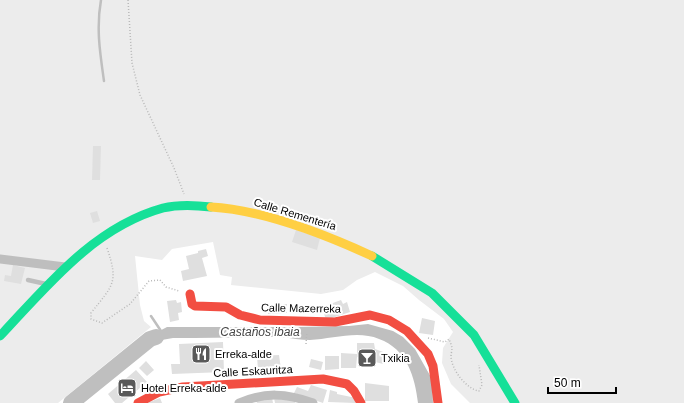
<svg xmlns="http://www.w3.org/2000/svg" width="684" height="403" font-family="Arial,sans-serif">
  <rect width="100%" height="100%" fill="#fff"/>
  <path fill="#ececec" d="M0,0H684V403H470L451,384L442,363L443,348L453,332L444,319L419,300L403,286L375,272L357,280L343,290L321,294L231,285L232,277L220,275L213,242L172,249L162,260L135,256L140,305L144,321L151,327L58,403H0Z"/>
  <path fill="#bfbfbf" d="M368,324L393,331L403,337L415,349L432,379L433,403H418C415,377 407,349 379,339C358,330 332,339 310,340C301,340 291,338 282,337C246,337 209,338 173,338L156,341L138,348L148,337L167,327H295L349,326Z"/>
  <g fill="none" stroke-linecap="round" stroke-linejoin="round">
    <path stroke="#bfbfbf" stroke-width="2.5" d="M101,0C96,28 100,53 104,81
      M151,316L161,331"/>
    <path stroke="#bfbfbf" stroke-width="16" d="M71,403L150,339L156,337"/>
  </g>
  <path fill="#dfdfdf" d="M93,146H101L100,180H92Z
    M97,211L100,221L93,223L90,213Z
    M296,230L320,238L317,250L292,242Z
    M206,249L208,256L202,258L207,276L183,281L181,271L189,269L186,256L198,253V251Z
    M13,265L25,268L21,284L4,281L5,275L11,276Z
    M176,300L177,303L181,302L182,312L178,313L179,320L170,322L167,301Z
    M341,300L343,304L347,302L350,312L326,320L322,307Z
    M287,304V313L268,314L267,305Z
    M422,318L435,321L433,335L419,333Z
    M223,342L224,372L172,374L171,364H180L179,344Z
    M357,343H374L375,349L386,353L383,364L357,357L356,368H341V353L357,354Z
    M279,355L281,369L258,370L257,356Z
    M325,356H339V369L325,370Z
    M311,359L323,362L321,370L309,367Z
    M146,361L154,370L147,376L139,368Z
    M136,370L147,382L122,403H115L108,394Z
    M365,383L389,386V401H365Z
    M311,385L327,390L323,403L294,393L297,387L308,391Z
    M330,390L337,392V394L356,398L355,403L328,402Z
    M160,398L162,403H147Z
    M272,398L273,403H257L256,401Z
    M274,398L296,400L295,403H275Z"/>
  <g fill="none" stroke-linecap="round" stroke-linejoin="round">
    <path stroke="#b9b9b9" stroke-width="1.5" stroke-dasharray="1 2" stroke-linecap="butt" d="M128,0L132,63L140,95L174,168L184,194
      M107,248C119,283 113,285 91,313V319L102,323L130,304L149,281L160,280L166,287L179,291
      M428,338L445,342L449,339C453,349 452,347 451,356C451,369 466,389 479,391L482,385L479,365
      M306,344L307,332"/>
    <path stroke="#bebebe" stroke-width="4.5" d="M28,280L46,284"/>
    <path stroke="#bebebe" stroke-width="9" d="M0,259L65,267
      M239,403C264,392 287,393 313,403"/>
    <path stroke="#16e098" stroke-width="9" d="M372,256L432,293L474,335L515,403
      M0,336C47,286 94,227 163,208C179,204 195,205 211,207"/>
    <path stroke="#ffcf43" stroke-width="9" d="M211,207C263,210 324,234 372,256"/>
    <path stroke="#f24e42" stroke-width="9" d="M190,294L192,304L195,306L226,307L240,315L260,320L335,322L370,315L389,320L407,331L428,354L433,366L438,403
      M138,403L159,392L183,387L323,379L347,384L354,391L361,403"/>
  </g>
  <defs>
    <g id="restaurant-square" transform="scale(1)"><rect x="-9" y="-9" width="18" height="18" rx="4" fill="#595959" stroke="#fff"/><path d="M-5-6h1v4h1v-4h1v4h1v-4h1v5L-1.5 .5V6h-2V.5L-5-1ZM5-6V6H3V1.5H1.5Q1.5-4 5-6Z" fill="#fff"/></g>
    <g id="bar-square" transform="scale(1)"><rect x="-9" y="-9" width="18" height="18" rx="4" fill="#595959" stroke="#fff"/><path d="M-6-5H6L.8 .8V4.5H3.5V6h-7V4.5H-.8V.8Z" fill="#fff"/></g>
    <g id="hotel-square" transform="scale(1)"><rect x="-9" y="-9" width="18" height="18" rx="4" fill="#595959" stroke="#fff"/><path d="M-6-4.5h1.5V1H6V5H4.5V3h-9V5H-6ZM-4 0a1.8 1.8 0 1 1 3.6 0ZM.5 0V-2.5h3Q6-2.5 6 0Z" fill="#fff"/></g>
  </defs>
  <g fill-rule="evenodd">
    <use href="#restaurant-square" x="201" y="354"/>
    <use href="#bar-square" x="367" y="358"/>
    <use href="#hotel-square" x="127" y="388"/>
  </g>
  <g text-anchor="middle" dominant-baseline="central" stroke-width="4" stroke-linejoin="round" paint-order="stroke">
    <g font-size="11" fill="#000" stroke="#fff">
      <text transform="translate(295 214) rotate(17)">Calle Rementería</text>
      <text transform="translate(301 308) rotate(1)">Calle Mazerreka</text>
      <text transform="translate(253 371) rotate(-3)">Calle Eskauritza</text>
    </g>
    <g font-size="11" fill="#000" stroke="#fff" text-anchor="start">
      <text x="215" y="354">Erreka-alde</text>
      <text x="381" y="358">Txikia</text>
      <text x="141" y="388">Hotel Erreka-alde</text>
    </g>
    <g font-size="12" font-style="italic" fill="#444" stroke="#fff">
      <text x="260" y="332">Castaños ibaia</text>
    </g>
  </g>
  <path d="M548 387v6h68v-6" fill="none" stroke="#000000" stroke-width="2"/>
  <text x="554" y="387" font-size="12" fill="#000000" stroke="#ffffff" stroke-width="3" paint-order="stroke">50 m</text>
</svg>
